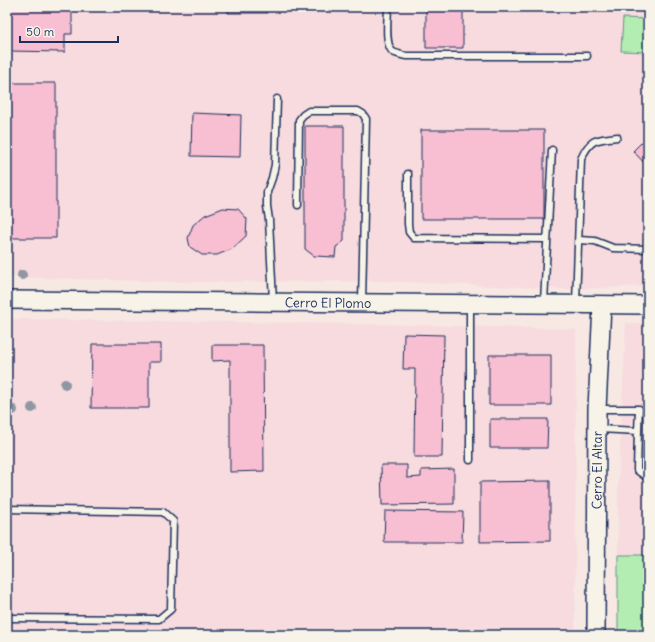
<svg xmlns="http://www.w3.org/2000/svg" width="655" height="642" font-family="Delius,sans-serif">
  <rect width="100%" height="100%" fill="#f7e8e3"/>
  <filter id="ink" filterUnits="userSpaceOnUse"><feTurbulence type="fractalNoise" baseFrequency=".025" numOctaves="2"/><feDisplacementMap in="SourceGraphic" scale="8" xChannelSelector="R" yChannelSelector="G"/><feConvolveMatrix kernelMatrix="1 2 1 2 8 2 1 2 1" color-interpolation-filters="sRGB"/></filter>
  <g filter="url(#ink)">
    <path fill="#f7dbde" d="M7,7H648V286L568,289L381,281L185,282L7,277Z
      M7,319L372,324L576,329L575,635H7Z
      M626,323H648V555H618V490Z"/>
    <path fill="#b4edb2" stroke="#688e88" d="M623,18L648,19V52L621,51Z
      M618,555H648V635H618Z"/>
    <path fill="#f8bed1" stroke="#1b2f5e" d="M7,7H72V34H65V52L7,51Z
      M228,7H267V13H228Z
      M426,7H463V48H426Z
      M7,83H56V238H7Z
      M192,113L241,115L240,157L191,156Z
      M305,126H344V241L336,247L335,257L314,256L305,249Z
      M421,130H544V219H421Z
      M648,136V167L633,151Z
      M223,208L238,209L247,219L246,236L232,249L217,255H202L190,247L188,238L193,225L205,215Z
      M404,334L444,335L442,457H414L415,369H403Z
      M92,344H161V362H149V408H91Z
      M212,345H263L264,471L230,472V360L212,361Z
      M489,355H551V405H489Z
      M490,419H548L547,448H490Z
      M381,465H407V478L421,477V470L454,469V504L382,505Z
      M550,481V541L480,542V482Z
      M385,511L463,512L462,542H384Z"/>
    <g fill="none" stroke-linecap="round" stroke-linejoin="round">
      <g stroke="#1b2f5e" stroke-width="9">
        <path id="lane" d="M388,7C388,18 384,45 393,52C397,54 402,55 406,56H587
          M408,174V224L409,232L414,238L547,239
          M298,205L299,120L303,115L309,111H358L363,114L366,119L362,302
          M579,240L595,241L613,248L648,249
          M273,301L269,220L267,206V192L272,178L275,165L277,99
          M544,302L552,150
          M576,303L581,159C590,139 596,139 617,137
          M470,304V460
          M598,409H639L638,431
          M599,429L638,431L637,470L648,478
          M7,509L163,512L173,521L171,609L159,619L7,618"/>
      </g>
      <g stroke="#1b2f5e" stroke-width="20">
        <g id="secondary">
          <path id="s1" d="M7,300L648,305"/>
          <path id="s2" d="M596,635L597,409L602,305"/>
        </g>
      </g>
      <use href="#lane" stroke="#f7f3e8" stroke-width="6"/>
      <use href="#secondary" stroke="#f7f3e8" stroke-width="17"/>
    </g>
    <g fill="#8f97a3">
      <circle cx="22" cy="275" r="5"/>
      <circle cx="65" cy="384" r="5"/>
      <circle cx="32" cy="408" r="5"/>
      <circle cx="13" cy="410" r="5"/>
    </g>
  </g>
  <g text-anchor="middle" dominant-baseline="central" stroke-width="4" stroke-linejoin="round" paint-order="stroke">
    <g font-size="13" fill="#1b2f5e" stroke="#f7f3e8">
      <text stroke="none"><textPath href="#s1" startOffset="321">Cerro El Plomo</textPath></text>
      <text stroke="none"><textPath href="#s2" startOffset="165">Cerro El Altar</textPath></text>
    </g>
  </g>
  <rect width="655" height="642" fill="none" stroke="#f7f3e8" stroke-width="24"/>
  <rect x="12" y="12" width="631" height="618" fill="none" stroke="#1b2f5e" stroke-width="1.5" filter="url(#ink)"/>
  <path d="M20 36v6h98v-6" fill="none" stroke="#1b2f5e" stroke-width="2"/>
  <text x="26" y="36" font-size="12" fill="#1b2f5e" stroke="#f7f3e8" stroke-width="3" paint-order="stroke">50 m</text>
</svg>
